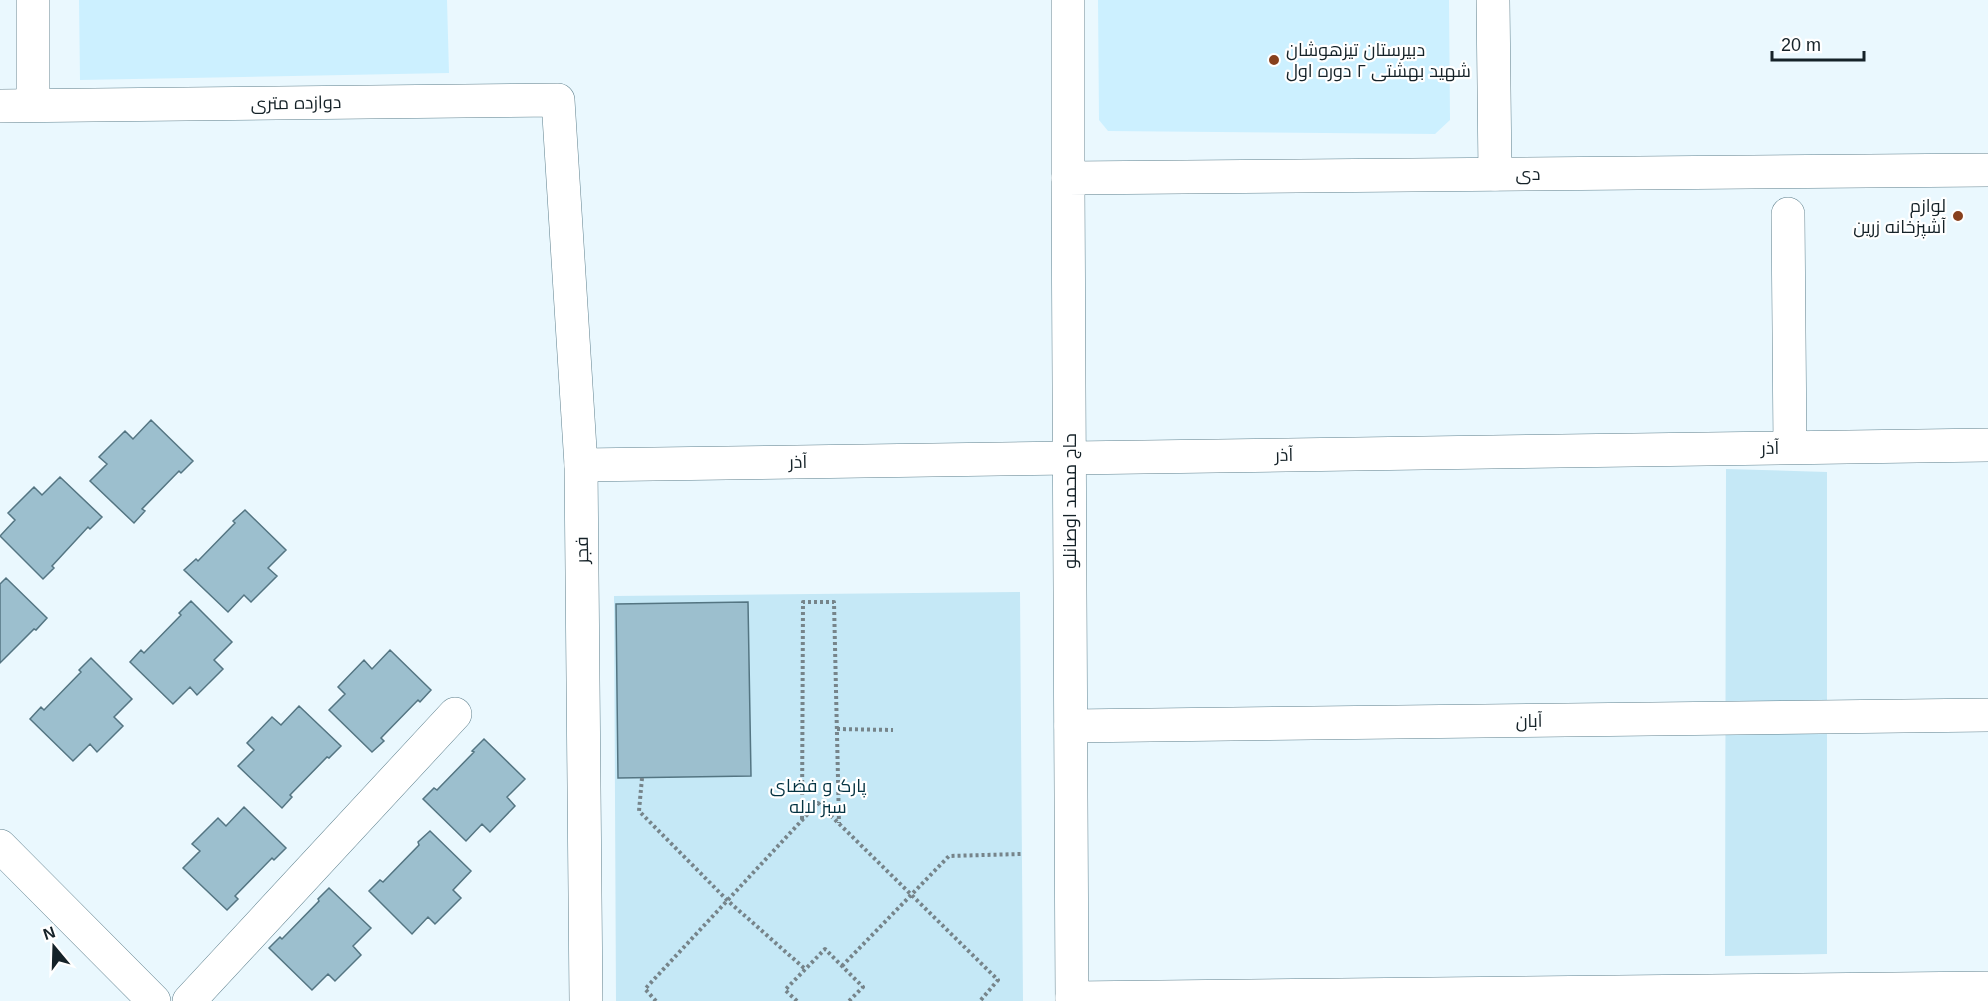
<svg xmlns="http://www.w3.org/2000/svg" width="1988" height="1001" font-family="Helvetica,Cairo,sans-serif">
  <rect width="100%" height="100%" fill="#eaf8fe"/>
  <path fill="#ccf0ff" d="M79,0H447L449,73L80,80Z
    M1098,0H1449L1450,120L1435,134L1108,131L1099,120Z"/>
  <path fill="#c5e8f6" d="M1726,469L1827,472V954L1725,956Z
    M1020,592L1023,1001H616L614,596Z"/>
  <path fill="#9cbfce" stroke="#547582" stroke-width="1.5" d="M151,420L193,461L181,473L179,471L142,509L145,511L134,523L90,481L107,464L99,457L125,431L133,439Z
    M60,477L102,517L90,529L88,527L52,566L54,568L43,579L0,536L15,520L8,513L34,487L42,495Z
    M245,510L286,550L268,568L277,576L251,602L244,595L228,612L184,570L196,559L198,561L235,523L233,521Z
    M6,578L47,618L36,630L34,629L0,663V584Z
    M191,601L232,642L214,660L223,669L197,695L190,687L173,704L130,662L141,650L144,653L181,615L179,613Z
    M748,602L751,776L618,778L616,604Z
    M390,650L431,690L420,702L418,700L381,738L384,741L372,752L329,710L345,694L338,687L364,660L372,669Z
    M91,658L132,699L114,717L123,726L97,752L90,744L73,761L30,719L41,707L44,710L81,672L79,670Z
    M299,706L341,746L329,758L327,757L290,795L292,797L282,808L238,766L254,750L247,743L272,717L281,725Z
    M484,739L525,779L507,797L515,806L490,832L482,824L466,841L423,799L434,788L437,790L474,752L472,751Z
    M244,807L286,848L274,860L272,858L235,896L238,899L227,910L183,868L200,851L192,844L218,818L226,826Z
    M430,831L471,871L453,890L461,898L435,924L428,917L412,934L369,891L380,880L383,882L419,845L418,842Z
    M329,888L371,928L353,946L361,955L335,981L328,974L312,990L269,948L280,937L282,939L319,901L318,899Z"/>
  <g fill="none" stroke-linecap="round" stroke-linejoin="round">
    <g stroke="#5f818e" stroke-width="34">
      <path id="street" d="M33,0V105
        M1068,0V178
        M1493,0L1495,174
        M1788,214L1790,448
        M581,465L1988,445
        M1071,726L1988,715
        M0,846L154,1001
        M1072,998L1988,988
        M189,1001L455,714"/>
    </g>
    <g stroke="#5f818e" stroke-width="34">
      <path id="secondary" d="M0,106L558,100L581,465L586,1001
        M1072,1001L1068,178L1988,170"/>
    </g>
    <path stroke="#76848a" stroke-width="4" stroke-dasharray="3 3" stroke-linecap="butt" d="M837,729L893,730
      M642,778L639,811L727,900L805,969
      M802,819L803,602H834L839,823
      M842,966L949,856L1022,854
      M656,1001L645,989L818,803L998,980L980,1001
      M797,1001L785,990L825,949L863,987L849,1001"/>
    <use href="#street" stroke="#fff" stroke-width="33"/>
    <use href="#secondary" stroke="#fff" stroke-width="33"/>
  </g>
  <g fill="#87401d" stroke="#fff" stroke-width="2">
    <circle cx="1274" cy="60" r="6"/>
    <circle cx="1958" cy="216" r="6"/>
  </g>
  <g text-anchor="middle" dominant-baseline="central" stroke-width="4.5" stroke-linejoin="round" paint-order="stroke">
    <g font-size="18" fill="#152228" stroke="#fff" text-anchor="start">
      <text x="1286" y="50">دبیرستان تیزهوشان<tspan x="1286" dy="21">شهید بهشتی ۲ دوره اول</tspan></text>
      <text x="1946" y="206" text-anchor="end">لوازم<tspan x="1946" dy="21">آشپزخانه زرین</tspan></text>
    </g>
    <g font-size="18" fill="#152228" stroke="#fff">
      <text transform="translate(296 103) rotate(-1)">دوازده متری</text>
      <text x="1528" y="174">دی</text>
      <text transform="translate(1770 448) rotate(-1)">آذر</text>
      <text transform="translate(1284 455) rotate(-1)">آذر</text>
      <text transform="translate(798 462) rotate(-1)">آذر</text>
      <text transform="translate(1070 501) rotate(-90)">حاج محمد اوصانلو</text>
      <text transform="translate(582 550) rotate(-91)">فجر</text>
      <text transform="translate(1529 721) rotate(-1)">آبان</text>
    </g>
    <g font-size="18" fill="#033241" stroke="#fff">
      <text x="818" y="786">پارک و فضای<tspan x="818" dy="21">سبز لاله</tspan></text>
    </g>
  </g>
  <g transform="translate(54 947) rotate(341)" stroke="#ffffff" stroke-width="4.5" paint-order="stroke">
  <path d="M0-4.5L10 22L0 15L-10 22Z" fill="#152228"/>
  <text y="-9" font-size="16" font-weight="bold" text-anchor="middle" fill="#152228">N</text>
  </g>
  <path d="M1772 51v9h92v-9" fill="none" stroke="#152228" stroke-width="3"/>
  <text x="1781" y="51" font-size="18" fill="#152228" stroke="#ffffff" stroke-width="4.5" paint-order="stroke">20 m</text>
</svg>
